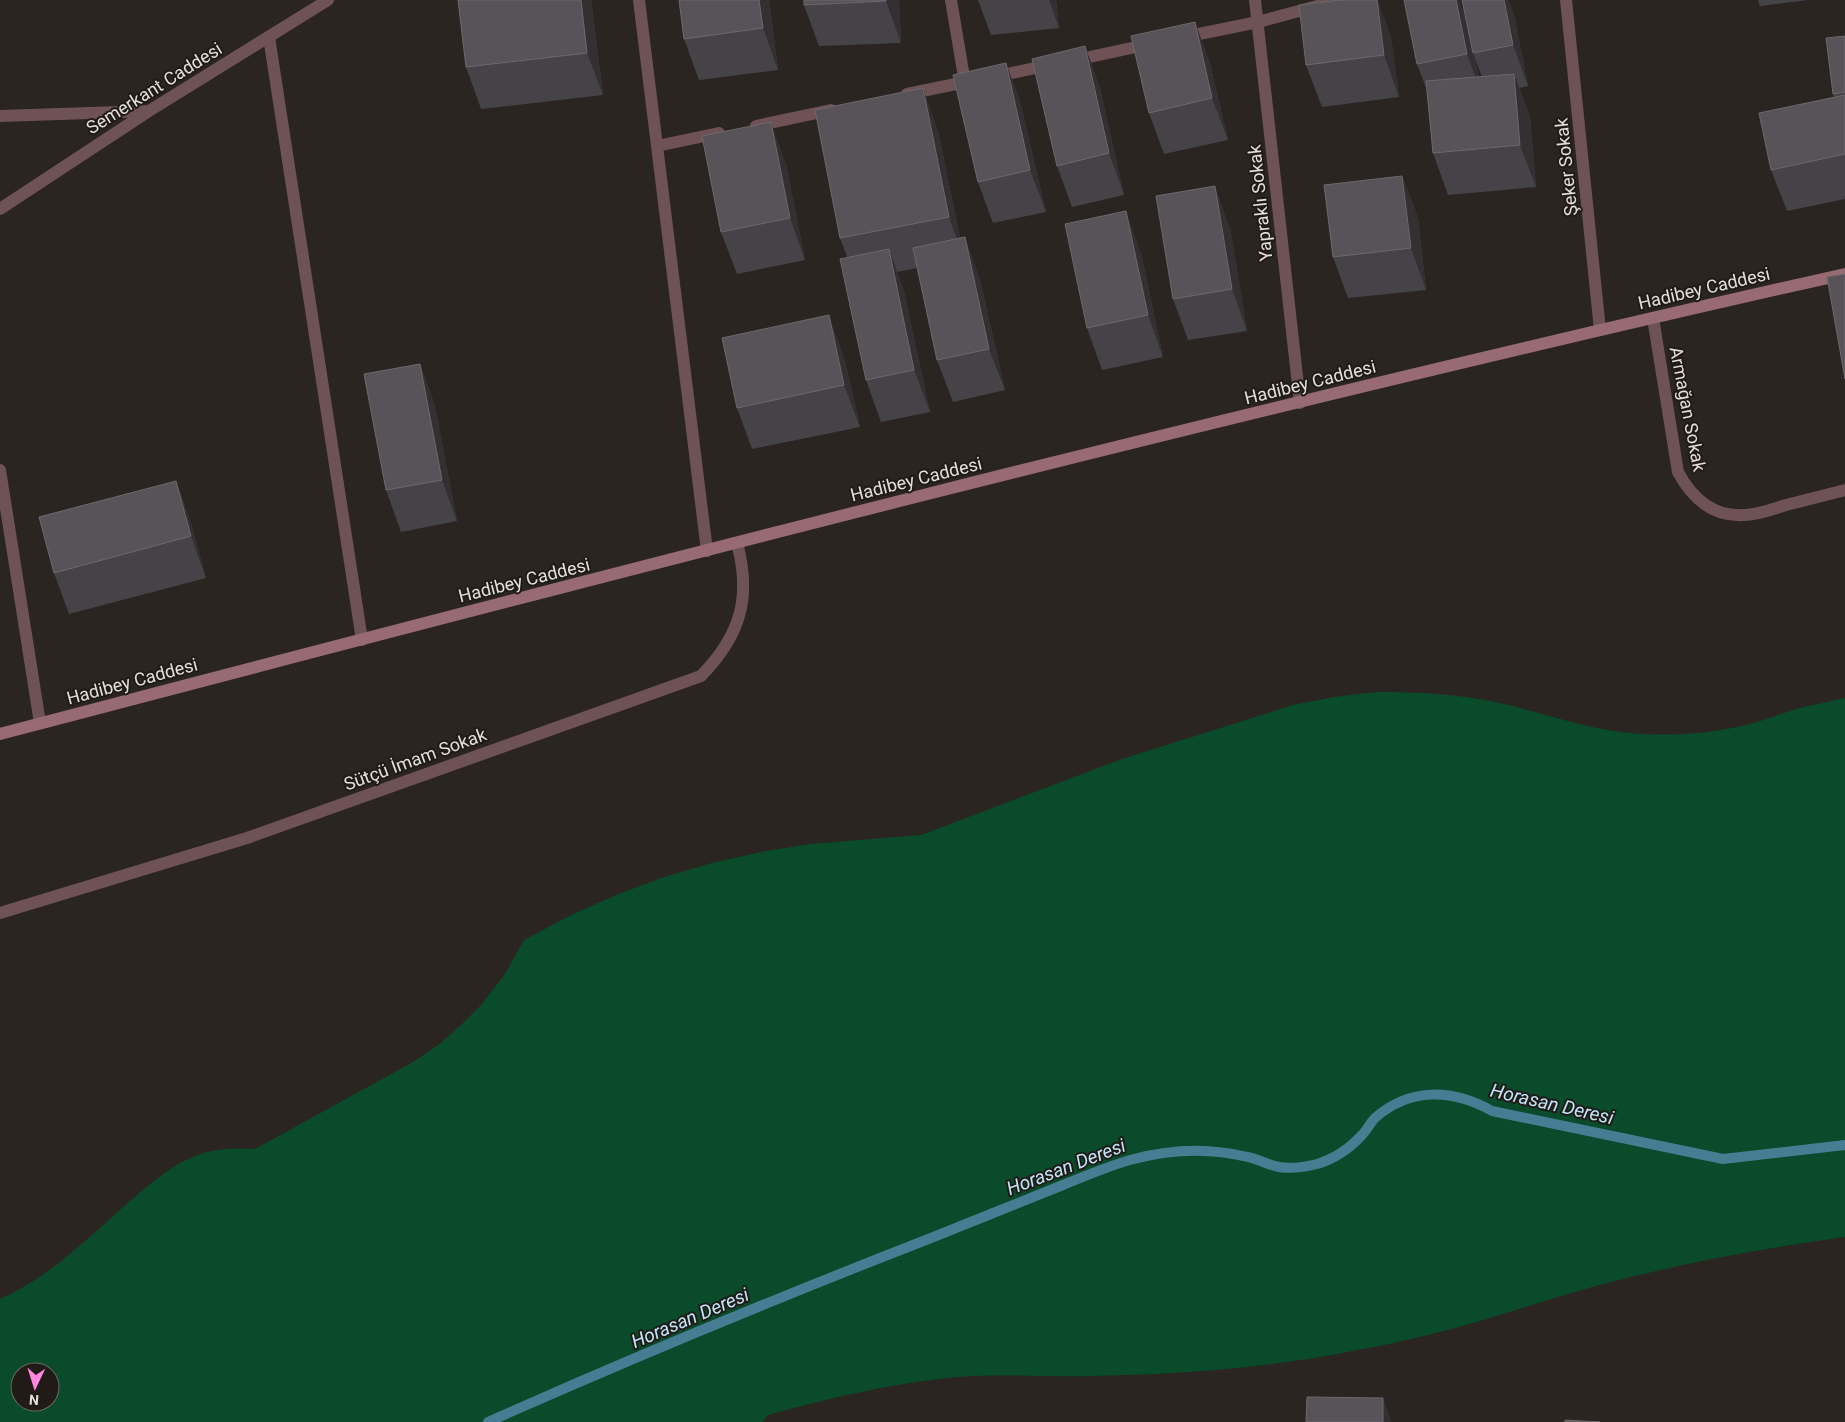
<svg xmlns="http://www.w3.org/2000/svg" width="1845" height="1422" font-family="Roboto,sans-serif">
  <rect width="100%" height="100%" fill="#2a2521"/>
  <path fill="#094b2a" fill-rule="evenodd" d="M1376,692C1418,692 1459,694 1500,703C1541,712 1580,727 1622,732C1664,738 1712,734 1754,723C1767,719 1780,714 1793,710C1810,705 1828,702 1845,698V1237C1765,1248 1685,1263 1607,1283C1557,1296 1509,1313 1459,1327C1411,1340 1362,1350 1314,1358C1239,1370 1164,1375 1089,1376C1041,1377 993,1373 946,1378C885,1385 826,1399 768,1415L762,1422H0V1299C50,1277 89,1237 130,1201C150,1184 170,1166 195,1156C215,1148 235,1148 255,1149L413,1062L438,1045L460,1026L481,1005L505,974L524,940L569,916L616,895L664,877L712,863L761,852L810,844L921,835L1122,759L1293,705L1334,697ZM20,1372H50V1402H20Z"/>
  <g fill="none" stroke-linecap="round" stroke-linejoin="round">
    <path stroke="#477d92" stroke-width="10" d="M488,1422C634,1357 782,1296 931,1238C975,1220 1019,1203 1063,1185C1086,1176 1110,1165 1134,1159C1171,1149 1211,1148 1248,1157C1258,1159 1268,1165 1279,1167C1291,1169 1305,1167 1317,1164C1334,1159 1350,1148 1362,1135C1367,1130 1370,1123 1375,1118C1410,1087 1453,1089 1492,1111L1723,1159L1845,1145"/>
    <path stroke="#6f5256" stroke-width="12" d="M639,0L707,551
      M951,0L965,83
      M1255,0L1300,403
      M1566,0L1600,330
      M269,37L362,640
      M1184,37L1258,22L1340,0
      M1071,61L1150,44
      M993,77L1049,65
      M907,94L971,81
      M0,116L149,111
      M756,126L831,110
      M657,146L719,133
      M0,209L149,111L328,0
      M1653,318L1678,472C1692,498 1713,517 1744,515C1758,515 1773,509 1786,505C1805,500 1825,495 1845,490
      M0,470L40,723
      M0,913L247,838L701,676C740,636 752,598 737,543"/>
    <path stroke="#976b71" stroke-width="12" d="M0,734C613,573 1227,413 1845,274"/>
  </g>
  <path fill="#464348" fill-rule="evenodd" d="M458,0H591L603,95L481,109L466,67Z
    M679,0H769L778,70L699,80L684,39Z
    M804,0H899L901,43L819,46L804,5Z
    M978,0H1056L1059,28L991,35Z
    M1404,0H1459L1466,20L1514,15L1528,86L1519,88L1530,116L1536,187L1448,195L1433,153L1428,93L1417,64ZM1474,56L1482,77H1479Z
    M1758,0H1808L1760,6Z
    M1195,22L1210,64L1228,140L1164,154L1149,113Z
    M1845,36V199L1787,211L1771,170L1834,97L1833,94Z
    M1391,37L1399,97L1322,107L1306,65Z
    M1085,46L1100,88L1124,195L1072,207L1057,166Z
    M1006,63L1021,105L1046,212L993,223L978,182Z
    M938,130L960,238L980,279L1005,390L953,402L937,360L917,268L897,272L904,291L930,412L881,422L866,380L847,257L840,238Z
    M786,164L805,260L737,274L721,232Z
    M1402,176L1418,218L1426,290L1348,298L1333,257Z
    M1230,228L1247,331L1188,340L1173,299Z
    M1141,253L1163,357L1102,370L1087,328Z
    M844,357L860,427L752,449L737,408Z
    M420,364L435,406L457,521L401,532L386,490Z
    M176,481L191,523L206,578L69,614L54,573Z"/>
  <path fill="#343032" d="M581,0H591L603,95L587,53Z
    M759,0H769L778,70L763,28Z
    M886,0H899L901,43L886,1Z
    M1049,0H1056L1059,28Z
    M1377,0H1378L1391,37L1399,97L1384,55Z
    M1456,0H1459L1468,24L1482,96L1467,54Z
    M1504,0H1509L1514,15L1528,86L1513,45Z
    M1195,22L1210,64L1228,140L1212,98Z
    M1085,46L1100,88L1124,195L1109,153Z
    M1006,63L1021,105L1046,212L1030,170Z
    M1514,74L1530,116L1536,187L1520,145Z
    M923,88L938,130L964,259L949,217Z
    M771,122L786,164L805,260L790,218Z
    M1402,176L1418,218L1426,290L1411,248Z
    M1215,186L1230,228L1247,331L1232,289Z
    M1126,211L1141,253L1163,357L1148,315Z
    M965,237L980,279L1005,390L989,349Z
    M889,249L904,291L930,412L914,370Z
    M829,315L844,357L860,427L844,385Z
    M420,364L435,406L457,521L442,480Z
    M176,481L191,523L206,578L191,536Z
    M1383,1398L1392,1422H1383Z"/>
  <path fill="#575358" stroke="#6c696c" d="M458,0H581L587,53L466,67Z
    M679,0H759L763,28L684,39Z
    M804,0H886V1L804,5Z
    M1340,0H1377L1384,55L1306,65L1299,5Z
    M1404,0H1456L1467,54L1417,64Z
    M1462,0H1504L1513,45L1473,53Z
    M1195,22L1212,98L1149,113L1131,36Z
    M1845,36V92L1833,94L1826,38Z
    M1085,46L1109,153L1057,166L1032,59Z
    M1006,63L1030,170L978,182L953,75Z
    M1514,74L1520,145L1433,153L1426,81Z
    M923,88L949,217L840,238L815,110Z
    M1845,95V154L1771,170L1759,113Z
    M771,122L790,218L721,232L702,136Z
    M1402,176L1411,248L1333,257L1324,185Z
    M1215,186L1232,289L1173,299L1156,196Z
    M1126,211L1148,315L1087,328L1065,224Z
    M965,237L989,349L937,360L913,248Z
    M889,249L914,370L866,380L840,259Z
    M1845,274V379L1827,277Z
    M829,315L844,385L737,408L722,338Z
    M420,364L442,480L386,490L364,374Z
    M176,481L191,536L54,573L39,517Z
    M1307,1397L1383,1398V1422H1306Z
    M1565,1420L1600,1422H1565Z"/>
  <g text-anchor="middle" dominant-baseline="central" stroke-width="4" stroke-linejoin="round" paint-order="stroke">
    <g font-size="18" fill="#e2dedb" stroke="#201b17">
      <text transform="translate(154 88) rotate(-32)">Semerkant Caddesi</text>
      <text transform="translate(1566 167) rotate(-96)">Şeker Sokak</text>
      <text transform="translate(1260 203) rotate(-96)">Yapraklı Sokak</text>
      <text transform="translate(1704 288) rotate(-13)">Hadibey Caddesi</text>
      <text transform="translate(1310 382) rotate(-14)">Hadibey Caddesi</text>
      <text transform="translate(1688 409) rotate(79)">Armağan Sokak</text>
      <text transform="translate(916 479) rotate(-14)">Hadibey Caddesi</text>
      <text transform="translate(524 580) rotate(-14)">Hadibey Caddesi</text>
      <text transform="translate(132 681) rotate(-15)">Hadibey Caddesi</text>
      <text transform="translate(415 759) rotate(-20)">Sütçü İmam Sokak</text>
    </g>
    <g font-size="19" font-style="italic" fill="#c1e4f8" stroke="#201b17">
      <text transform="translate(1552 1104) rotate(13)">Horasan Deresi</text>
      <text transform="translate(1066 1167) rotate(-21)">Horasan Deresi</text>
      <text transform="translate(690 1318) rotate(-23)">Horasan Deresi</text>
    </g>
  </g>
  <g transform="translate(35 1387) rotate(184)"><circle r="24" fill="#201b17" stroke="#6e6965"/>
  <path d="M0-4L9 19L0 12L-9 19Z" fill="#ff85df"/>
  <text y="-8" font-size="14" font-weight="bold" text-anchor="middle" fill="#e2dedb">N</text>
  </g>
</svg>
